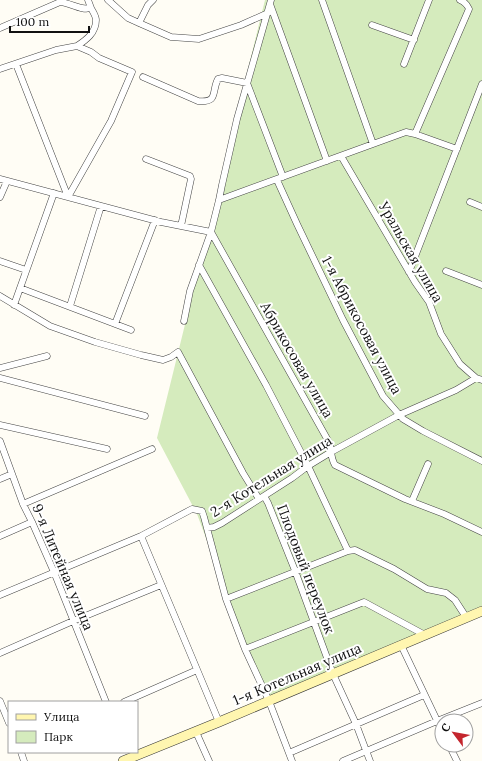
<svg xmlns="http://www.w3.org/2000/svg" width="482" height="761" font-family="Lora,serif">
  <rect width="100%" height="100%" fill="#fffdf5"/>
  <path fill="#d5ebbd" d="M265,0H482V606L266,699L197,514L157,438Z"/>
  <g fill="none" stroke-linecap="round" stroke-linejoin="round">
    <g stroke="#444" stroke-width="7">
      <path id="street" d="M88,0L91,8
        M108,0L128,18L139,23L171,37L199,39L241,25L268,13
        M322,0L373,144
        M270,4L327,161
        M139,23L148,5L153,0
        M372,25L414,40
        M0,28L60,2C71,3 81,11 91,8C93,12 96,16 96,20C96,33 86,40 77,46
        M16,64L68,197
        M404,64L429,0
        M0,69L56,50L77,46L91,52L99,58L132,72L111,121L68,197
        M143,77L198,101C219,103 211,92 218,79L222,78L247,83L283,177
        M415,134L469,9C467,4 465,2 460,0
        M341,156L415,282L429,302L441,334L460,364L476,378L482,380
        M146,159L190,176L191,179L181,226
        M0,179L161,222L211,232
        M277,180L297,224L343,320L383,396L403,419L423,431L482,461
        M0,197L7,181
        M219,200L406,132L415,134L457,149
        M470,202L482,207
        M211,232L330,444C331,451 331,459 335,465L405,499L444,514L482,532
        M0,261L26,270
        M199,265L266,385L308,466L348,551L355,550L394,569L427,589L446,593L455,600L466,617
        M446,271L482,285
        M409,272L482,84
        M20,288L131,330
        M0,296L50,326L95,342L141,355L163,360L171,357L178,352L243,473L259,499
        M14,305L54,193
        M70,306L101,206
        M184,321L190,291L211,232L219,200L222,185L237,119L271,0
        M115,324L155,220
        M0,368L47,356
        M0,378L145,416
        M0,425L107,449
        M0,441L23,504L32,522L54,572L106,702
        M0,479L12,474
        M264,496L268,503L294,568L333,674L356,724L370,761
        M412,501L428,464
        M23,504L152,449
        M207,528L214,527L222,523L292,478L308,466L331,452L399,415L456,390L476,378
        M0,536L32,522
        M141,536L219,722
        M0,595L141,536L192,509L202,511L204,517L226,599L245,649L269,701L292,761
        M226,599L348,551
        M401,645L442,731
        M245,649L364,602L425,635
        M0,653L73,621L161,585
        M0,701L9,723
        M124,702L197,670
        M196,732L209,761
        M449,745L457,761
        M21,752L24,761
        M289,753L424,695
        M343,761L437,721L482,703"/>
    </g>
    <g stroke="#333" stroke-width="10">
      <path id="secondary" d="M123,761L219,722L482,611"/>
    </g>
    <use href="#street" stroke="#fff" stroke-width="6"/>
    <use href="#secondary" stroke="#fff6b0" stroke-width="9"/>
  </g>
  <g text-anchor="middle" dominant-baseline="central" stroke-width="4" stroke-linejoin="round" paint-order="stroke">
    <g font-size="14" fill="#111" stroke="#fff">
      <text transform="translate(411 252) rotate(60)">Уральская улица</text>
      <text transform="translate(362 325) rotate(62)">1-я Абрикосовая улица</text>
      <text transform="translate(297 360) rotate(60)">Абрикосовая улица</text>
      <text transform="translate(271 476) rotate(-32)">2-я Котельная улица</text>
      <text transform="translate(63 567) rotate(67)">9-я Литейная улица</text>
      <text transform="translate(306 569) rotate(69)">Плодовый переулок</text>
      <text transform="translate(297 674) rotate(-23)">1-я Котельная улица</text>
    </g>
  </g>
  <rect x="8" y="701" width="130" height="52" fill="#ffffff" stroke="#a0a0a0"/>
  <rect x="16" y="714" width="20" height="6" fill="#fff6b0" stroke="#a0a0a0"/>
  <text x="44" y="721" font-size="12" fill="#111111">Улица</text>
  <rect x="16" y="731" width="20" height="12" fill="#d5ebbd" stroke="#a0a0a0"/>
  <text x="44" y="741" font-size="12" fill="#111111">Парк</text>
  <g transform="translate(454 733) rotate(302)"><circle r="19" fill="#ffffff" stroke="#a0a0a0"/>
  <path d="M0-3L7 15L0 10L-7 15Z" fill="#c4262e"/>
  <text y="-6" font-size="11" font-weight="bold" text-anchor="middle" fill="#111111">С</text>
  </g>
  <path d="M10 26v6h79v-6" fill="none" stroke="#111111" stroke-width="2"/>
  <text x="16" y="26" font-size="12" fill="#111111" stroke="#ffffff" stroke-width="3" paint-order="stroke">100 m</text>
</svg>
